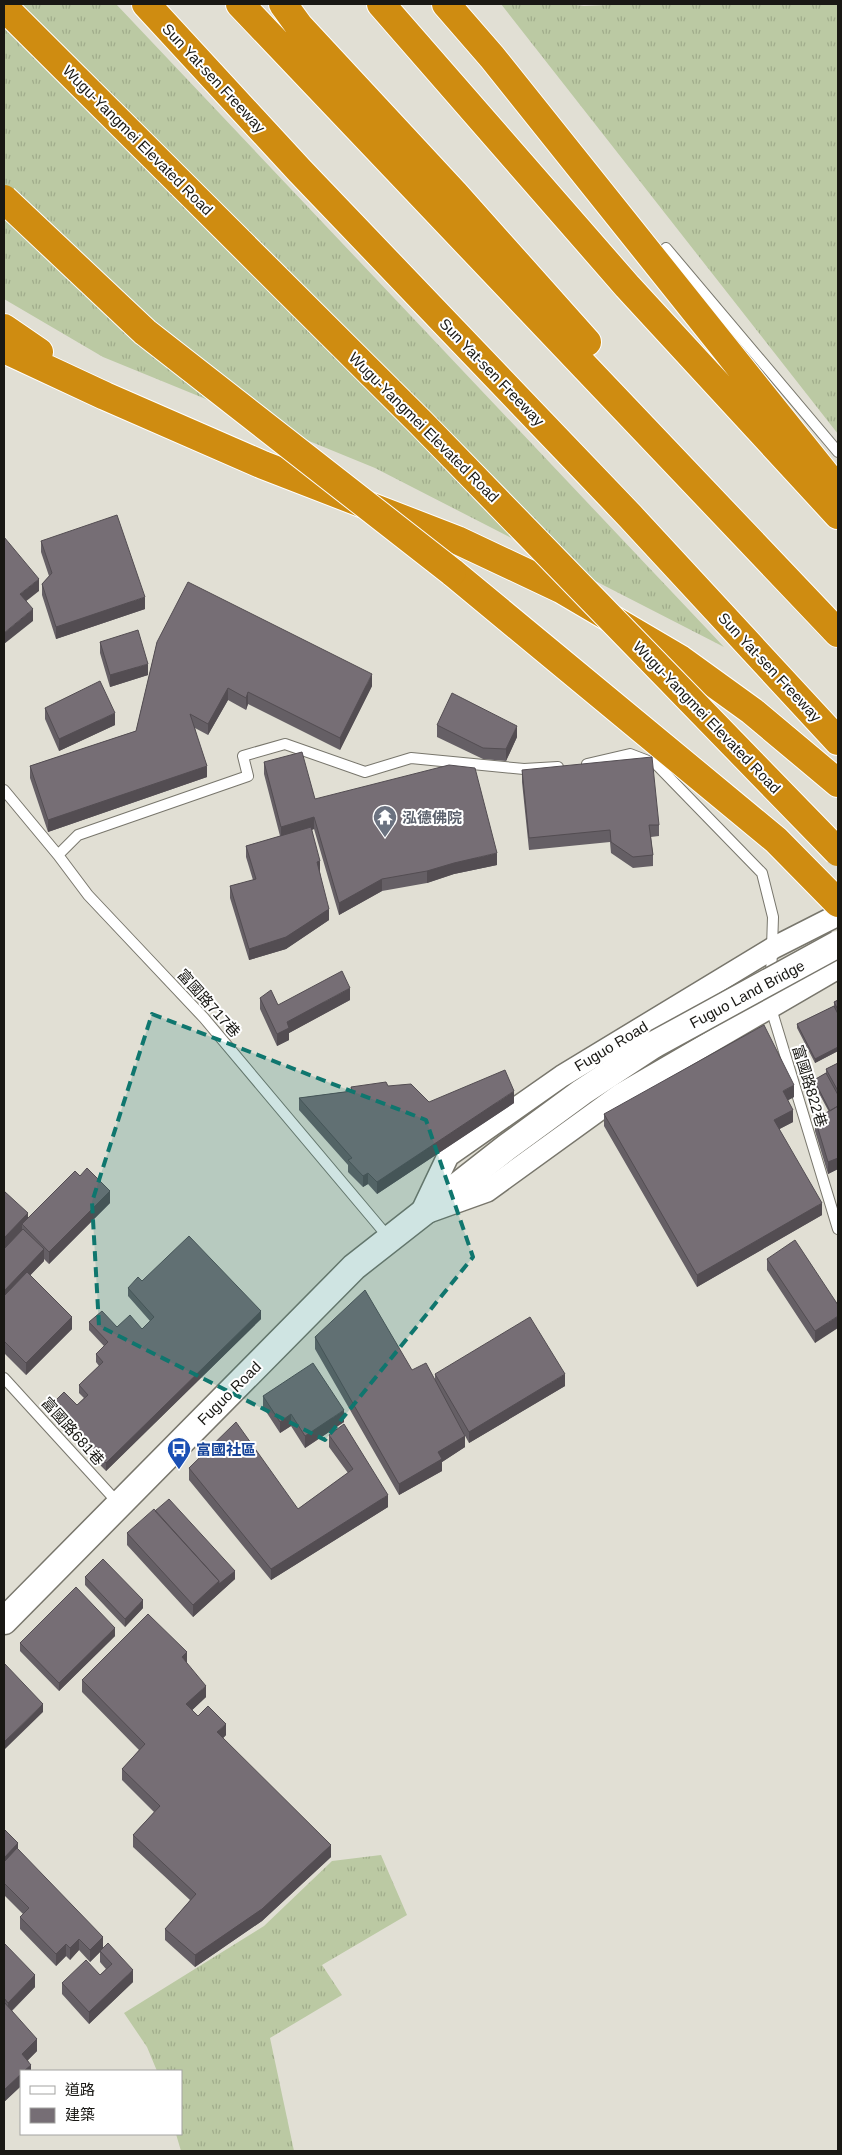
<svg xmlns="http://www.w3.org/2000/svg" width="842" height="2155" font-family="Helvetica,'Noto Sans TC',sans-serif">
  <defs>
    <pattern id="grass-tufts" width="24" height="20" patternUnits="userSpaceOnUse" patternTransform="scale(1.25)"><rect width="24" height="20" fill="#bbc9a3"/><path d="M3 7l-1-3M5 7V3M7 7l1-3M15 17l-1-3M17 17v-4M19 17l1-3" fill="none" stroke="#a0ac8b"/></pattern>
  </defs>
  <rect width="100%" height="100%" fill="#e1dfd4"/>
  <path fill="url(#grass-tufts)" d="M4,4H116L724,647L375,468L103,357L4,299Z
    M501,4H568L584,6L629,4H838V434Z
    M381,1855L407,1915L322,1965L342,1995L270,2038L294,2151H181L176,2134H181V2071H157L147,2047L124,2013L264,1926L332,1861Z"/>
  <g fill="none" stroke-linecap="round" stroke-linejoin="round">
    <g stroke="#78766c" stroke-width="12">
      <path id="service" d="M666,248L838,452
        M587,764L630,754L656,764L762,873L773,917L771,978
        M4,790L58,855L88,895L204,1018L389,1238
        M58,855L78,835L248,776L243,756L285,744L365,772L411,758L524,769L558,767
        M770,1005L838,1229
        M4,1378L119,1504"/>
    </g>
    <g stroke="#78766c" stroke-width="24">
      <path id="minor" d="M838,915L773,948L562,1076L448,1156L420,1215L487,1191L621,1094L838,968"/>
    </g>
    <g stroke="#78766c" stroke-width="29">
      <path id="tertiary" d="M4,1621L354,1267L507,1147L582,1092L655,1044"/>
    </g>
    <g stroke="#fff" stroke-width="30">
      <path id="motorway" d="M146,4L300,171L630,516L838,741
        M240,4L838,633
        M283,4L299,26L455,194L587,342
        M381,4L627,286L838,515
        M446,4L492,57L838,490
        M4,328L39,352
        M4,349L105,396L263,465L457,540L561,589L680,659L752,711L838,783
        M452,572L776,840L838,903"/>
    </g>
    <use href="#service" stroke="#fff" stroke-width="10"/>
    <use href="#minor" stroke="#fff" stroke-width="21"/>
    <use href="#tertiary" stroke="#fff" stroke-width="26"/>
    <use href="#motorway" stroke="#cf8c11" stroke-width="28"/>
    <g stroke="#78766c" stroke-width="29" stroke-linecap="butt">
      <path id="tertiary-bridge" d="M655,1044L838,944"/>
    </g>
    <g stroke="#fff" stroke-width="30" stroke-linecap="butt">
      <path id="motorway-bridge" d="M4,7L421,423L838,852
        M4,199L145,332L452,572"/>
    </g>
    <use href="#tertiary-bridge" stroke="#fff" stroke-width="26"/>
    <use href="#motorway-bridge" stroke="#cf8c11" stroke-width="28"/>
  </g>
  <path fill="#655f65" d="M41,541L145,609L56,639L42,595V584L49,576L41,552Z
    M100,642L148,675L110,687L100,653Z
    M157,642L372,686L340,750L248,704L246,710L228,700L208,735L195,728L207,777L48,832L30,778V766L136,731Z
    M45,708L115,725L59,751L45,719Z
    M437,725L517,737L506,761L483,759L437,737Z
    M264,762L315,799L497,865L454,874L427,883L382,891L339,915L314,829L312,830L329,920L286,949L249,960L230,898V886L253,880L246,857V846L280,836L264,774Z
    M522,770L659,825V836L651,837L653,855V866L633,868L611,853L610,842L529,850L522,782Z
    M260,998L278,1005L350,1000L289,1033V1040L277,1046L260,1009Z
    M838,1000V1051L815,1063L797,1028V1024L834,1006V1002Z
    M838,1063V1169L828,1174L815,1131V1119L829,1112L814,1084V1080L826,1073V1069Z
    M388,1086L429,1102L514,1103L377,1194L368,1184L363,1187L348,1172V1165L299,1110V1098L351,1091V1087Z
    M794,1097L788,1100L793,1122L779,1129L822,1215L697,1287L604,1126V1114Z
    M4,1191L28,1218L110,1203L49,1264L44,1259V1261L30,1275L72,1329L26,1375L4,1353Z
    M767,1259L838,1305L815,1343L767,1270Z
    M142,1281L261,1319L106,1471L50,1414V1406L77,1405L84,1398L79,1393V1385L99,1366L96,1362V1354L104,1346L89,1330V1322L117,1327L142,1329L150,1321L128,1296V1288Z
    M315,1337L412,1370L435,1380V1374L565,1386L469,1443L464,1434L465,1447L442,1462V1471L399,1495L315,1349Z
    M263,1396L344,1422L305,1448L291,1426L280,1433L263,1407Z
    M329,1435L388,1507L271,1580L189,1480V1468L298,1509L348,1473L329,1447Z
    M155,1511L235,1579L193,1617L127,1545V1533Z
    M85,1577L143,1608L125,1627L85,1585Z
    M115,1636L59,1691L20,1651V1643Z
    M187,1663L206,1697L192,1710L198,1716L226,1735L223,1738L331,1857L262,1921L195,1967L165,1940V1929L190,1900L133,1847V1835L154,1812L122,1780V1769L139,1750L82,1692V1680Z
    M4,1829L18,1849L133,1982L89,2024L62,1994V1983L100,1975L106,1969L100,1962V1952L90,1962L79,1950L70,1960L66,1956L56,1966L20,1929V1917L23,1914L4,1895Z
    M4,1943L35,1987L12,2011L37,2051L28,2060L31,2071H21V2086L4,2102Z"/>
  <path fill="#534d52" d="M39,579V591L20,606V594Z
    M145,597V609L56,639V627Z
    M33,609V621L4,644V633Z
    M148,664V675L110,687V675Z
    M372,674V686L340,750V738Z
    M228,688V700L208,735V724Z
    M248,692V704L246,710V698Z
    M115,713V725L59,751V739Z
    M517,726V737L506,761V749Z
    M207,766V777L48,832V820Z
    M314,817V829L281,838V827Z
    M497,853V865L454,874L427,883V871L454,863Z
    M320,861V872L317,873V862Z
    M382,879V891L339,915V903Z
    M329,909V920L286,949L249,960V949Z
    M350,988V1000L289,1033V1040L277,1046V1034L287,1022Z
    M838,1047V1051L815,1063V1059Z
    M794,1085V1097L783,1103V1091Z
    M514,1091V1103L377,1194V1182Z
    M793,1110V1122L774,1132V1120Z
    M838,1158V1169L828,1174V1162Z
    M368,1173V1184L363,1187V1176Z
    M110,1191V1203L49,1264V1252Z
    M822,1203V1215L697,1287V1275Z
    M28,1213V1225L22,1224V1231L4,1250V1238Z
    M44,1249V1261L4,1303V1291Z
    M261,1311V1319L106,1471V1463Z
    M838,1316V1328L815,1343V1331Z
    M72,1317V1329L26,1375V1363Z
    M565,1374V1386L469,1443V1432Z
    M344,1410V1422L305,1448V1436Z
    M291,1414V1426L280,1433V1422Z
    M465,1436V1447L442,1462V1471L399,1495V1484L438,1452Z
    M388,1495V1507L271,1580V1569Z
    M235,1571V1579L193,1617V1605L219,1581Z
    M143,1600V1608L125,1627V1619Z
    M115,1628V1636L59,1691V1683Z
    M187,1652V1664L182,1657Z
    M206,1686V1697L186,1716V1704Z
    M43,1704V1712L4,1750V1742Z
    M226,1724V1735L217,1744V1732Z
    M18,1843V1855L4,1869V1858Z
    M331,1845V1857L262,1921L195,1967V1955Z
    M103,1937V1949L90,1962V1950Z
    M79,1939V1950L70,1960V1948Z
    M66,1944V1956L56,1966V1954Z
    M133,1970V1982L89,2024V2012Z
    M35,1975V1987L8,2014V2003Z
    M37,2039V2051L22,2066V2054Z
    M31,2065V2071H24Z
    M21,2074V2086L4,2102V2090Z"/>
  <path fill="#766e75" stroke="#534d52" d="M117,515L145,597L56,627L42,584L52,573L41,541Z
    M4,537L39,579L20,594L33,609L4,633Z
    M188,582L372,674L340,738L248,692L246,698L228,688L208,724L190,714L207,766L48,820L30,766L136,731L157,642Z
    M138,630L148,664L110,675L100,642Z
    M100,681L115,713L59,739L45,708Z
    M452,693L517,726L506,749L483,748L437,725Z
    M302,752L315,799L449,765L475,768L497,853L454,863L427,871L382,879L339,903L314,817L281,827L264,762Z
    M652,757L659,825H649L653,855L633,857L611,842L610,830L529,838L522,770Z
    M311,827L320,861L317,862L329,909L286,937L249,949L230,886L256,879L246,846Z
    M342,971L350,988L287,1022L289,1028L277,1034L260,998L271,990L278,1005Z
    M838,1000V1010L834,1002Z
    M834,1006L838,1014V1047L815,1059L797,1024Z
    M764,1025L794,1085L783,1091L793,1110L774,1120L822,1203L697,1275L604,1114Z
    M838,1063V1091L826,1069Z
    M505,1070L514,1091L377,1182L368,1173L363,1176L348,1160L352,1158L299,1098L352,1091L351,1087L386,1082L388,1086L411,1084L429,1102Z
    M826,1073L838,1095V1106L830,1111L814,1080Z
    M838,1106V1158L828,1162L815,1119Z
    M87,1168L110,1191L49,1252L22,1224L75,1171L80,1176Z
    M4,1191L28,1213L4,1238Z
    M23,1229L44,1249L4,1291V1249Z
    M189,1236L261,1311L106,1463L50,1406L64,1392L77,1405L88,1395L79,1385L103,1362L96,1354L108,1342L89,1322L102,1311L117,1327L130,1315L142,1329L154,1317L128,1288L138,1277L142,1281Z
    M795,1240L838,1305V1316L815,1331L767,1259Z
    M27,1272L72,1317L26,1363L4,1341V1296Z
    M365,1290L412,1370L426,1363L465,1436L438,1452L442,1459L399,1484L315,1337Z
    M530,1317L565,1374L469,1432L435,1374Z
    M313,1363L344,1410L305,1436L291,1414L280,1422L263,1396Z
    M236,1422L298,1509L353,1469L329,1435L344,1424L388,1495L271,1569L189,1468Z
    M169,1499L235,1571L219,1584V1581L155,1511Z
    M154,1509L219,1581L193,1605L127,1533Z
    M103,1559L143,1600L125,1619L85,1577Z
    M76,1587L115,1628L59,1683L20,1643Z
    M148,1614L187,1652L182,1657L206,1686L186,1704L198,1716L208,1706L226,1724L217,1732L331,1845L262,1909L195,1955L165,1929L196,1894L133,1835L160,1806L122,1769L145,1744L82,1680Z
    M4,1663L43,1704L4,1742Z
    M4,1829L18,1843L4,1858Z
    M17,1848L103,1937L90,1950L79,1939L70,1948L66,1944L56,1954L20,1917L29,1908L4,1883V1862Z
    M4,1943L35,1975L8,2003L4,1998Z
    M108,1943L133,1970L89,2012L62,1983L86,1960L100,1975L112,1964L100,1951Z
    M4,2002L37,2039L22,2054L31,2065L24,2071H21V2074L4,2090Z"/>
  <path fill="#0f766e" fill-opacity="0.2" stroke="#0f766e" stroke-width="4" stroke-dasharray="10 6" stroke-linejoin="round" d="M152,1014L426,1120L473,1257L325,1440L99,1326L92,1202Z"/>
  <defs>
    <g id="temple-pin" transform="scale(1.25)"><path d="M0 17L-7.5 6A9.5 9.5 0 1 1 7.5 6Z" fill="#6b7280" stroke="#fff"/><path d="M0-6L5-2H3V0L6.5 2.5H4V6H1.5V3h-3V6H-4V2.5H-6.5L-3 0V-2H-5Z" fill="#fff"/></g>
    <g id="bus-pin" transform="scale(1.25)"><path d="M0 17L-7.5 6A9.5 9.5 0 1 1 7.5 6Z" fill="#1a4fb4" stroke="#fff"/><path d="M-5-6H5V4H4V6H2V4H-2V6H-4V4H-5ZM-3.5-4V0h7V-4ZM-3.5 1.2v1.5H-2V1.2ZM2 1.2v1.5H3.5V1.2Z" fill="#fff"/></g>
  </defs>
  <g fill-rule="evenodd">
    <use href="#temple-pin" x="385" y="817"/>
    <use href="#bus-pin" x="179" y="1449"/>
  </g>
  <g text-anchor="middle" dominant-baseline="central" stroke-width="4" stroke-linejoin="round" paint-order="stroke">
    <g font-size="15" fill="#191814" stroke="#fff">
      <text transform="translate(214 78) rotate(47)">Sun Yat-sen Freeway</text>
      <text transform="translate(138 140) rotate(45)">Wugu-Yangmei Elevated Road</text>
      <text transform="translate(492 372) rotate(46)">Sun Yat-sen Freeway</text>
      <text transform="translate(424 427) rotate(45)">Wugu-Yangmei Elevated Road</text>
      <text transform="translate(770 667) rotate(47)">Sun Yat-sen Freeway</text>
      <text transform="translate(707 717) rotate(46)">Wugu-Yangmei Elevated Road</text>
      <text transform="translate(747 994) rotate(-28)">Fuguo Land Bridge</text>
      <text transform="translate(209 1003) rotate(48)">富國路717巷</text>
      <text transform="translate(611 1046) rotate(-31)">Fuguo Road</text>
      <text transform="translate(810 1086) rotate(73)">富國路822巷</text>
      <text transform="translate(229 1393) rotate(-45)">Fuguo Road</text>
      <text transform="translate(73 1431) rotate(48)">富國路681巷</text>
    </g>
    <g font-size="15" font-weight="bold" fill="#5b616d" stroke="#fff" text-anchor="start">
      <text x="402" y="817">泓德佛院</text>
    </g>
    <g font-size="15" font-weight="bold" fill="#164399" stroke="#fff" text-anchor="start">
      <text x="196" y="1449">富國社區</text>
    </g>
  </g>
  <rect width="842" height="2155" fill="none" stroke="#191814" stroke-width="10"/>
  <rect x="20" y="2070" width="162" height="65" fill="#ffffff" stroke="#a3a3a1"/>
  <rect x="30" y="2086" width="25" height="8" fill="#ffffff" stroke="#a3a3a1"/>
  <text x="65" y="2095" font-size="15" fill="#191814">道路</text>
  <rect x="30" y="2108" width="25" height="15" fill="#766e75" stroke="#a3a3a1"/>
  <text x="65" y="2120" font-size="15" fill="#191814">建築</text>
</svg>
